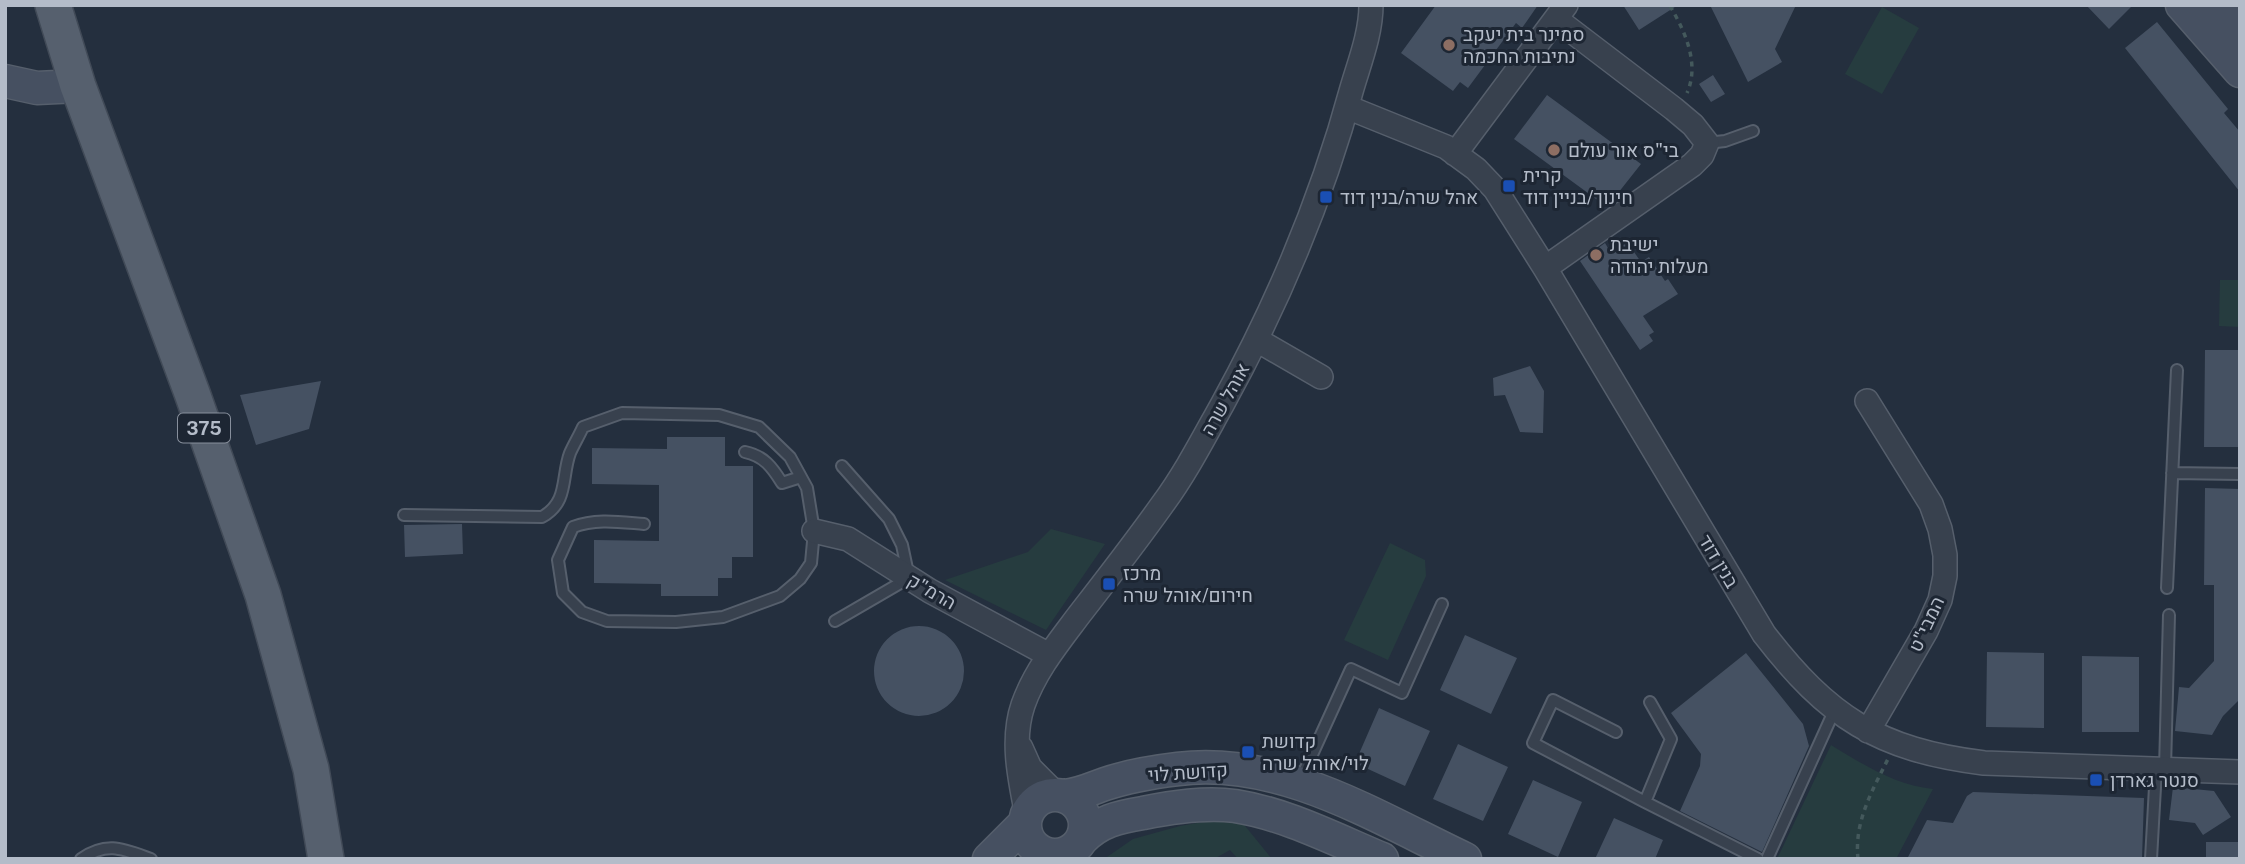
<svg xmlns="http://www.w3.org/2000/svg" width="2245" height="864" font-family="'Public Sans',Heebo,sans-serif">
  <rect width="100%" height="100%" fill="#242f3e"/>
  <path fill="#263c3f" d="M1882,7L1919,28L1882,94L1845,74Z
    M2220,280H2240V327L2219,326Z
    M1051,529L1105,544L1046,630L945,580L1028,552Z
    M1390,543L1425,560L1426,576L1388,660L1344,640Z
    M1831,745C1864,765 1895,785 1933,789L1896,859H1777Z
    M1237,816L1272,859H1238L1230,850L1214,859H1104L1133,839L1180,826Z"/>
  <path fill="#455162" d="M1436,5H1538L1522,28L1516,23L1468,88L1460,82L1453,91L1401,53Z
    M1623,5H1678L1639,30Z
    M1710,5H1796L1775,49L1782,62L1748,82Z
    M2086,5H2133L2109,29Z
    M2157,22L2228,109L2224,113L2240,132V192L2125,48Z
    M1713,75L1725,94L1711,102L1699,84Z
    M1547,95L1641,164L1607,207L1514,139Z
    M1627,242L1641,262L1649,257L1665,281L1668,279L1678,294L1643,316L1654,332L1649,335L1653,341L1640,350L1580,261L1605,243L1611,253Z
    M2205,350H2240V447H2204Z
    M1530,366L1544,391L1543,433L1520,432L1505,395L1494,396L1493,378Z
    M321,381L309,429L256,445L240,395Z
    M667,437H725V466H753V557H732V578H718V596H661V584L594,583V540L659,541V485L592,484V448L667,449Z
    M2205,488L2240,489V699L2223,716L2212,735L2175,731L2179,687L2189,688L2214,661V585H2204Z
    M462,524L463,554L405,557L404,525Z
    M874 671a45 45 0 1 1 90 0a45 45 0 1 1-90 0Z
    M1465,635L1517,658L1491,714L1440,690Z
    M1987,652L2044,653V728L1986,727Z
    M1746,653L1803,724L1809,746L1762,852L1680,811L1700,766L1701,754L1671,713Z
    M2082,656L2139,657V732H2082Z
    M1379,708L1430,731L1405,786L1355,763Z
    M1458,744L1508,767L1483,821L1433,799Z
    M1533,780L1582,802L1558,857L1508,834Z
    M2173,787L2214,791L2231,817L2203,835L2195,823L2169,820Z
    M1973,792L2144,798L2142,859H1907L1927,820L1953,823L1967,796Z
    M1614,818L1663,840L1655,859H1595Z
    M2206,842H2240V859H2206Z"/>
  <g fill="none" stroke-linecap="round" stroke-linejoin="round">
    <g stroke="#565f6c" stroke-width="14">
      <path id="lane" d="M1707,143L1725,141L1753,131
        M745,452C764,456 772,467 782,483L801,477
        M2172,473L2240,474
        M404,515L542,517C569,502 561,477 570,453C574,444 579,436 583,427L622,413L719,415L759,427L790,457L807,488L814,531L811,563L800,579L780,596L723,617L676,622L607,621L582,612L563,593L558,560L573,527C596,518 620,522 644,524
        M2167,588L2177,370
        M835,621L909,578L902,545L889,519L842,466
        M1650,702L1671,739L1645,802L1758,859
        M1616,732L1553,700L1533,743L1645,802
        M2165,769L2169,615
        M1300,781L1351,669L1402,693L1442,604
        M81,859C107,841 123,849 151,859
        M1767,859L1835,709
        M2151,859L2156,769"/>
    </g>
    <g stroke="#565f6c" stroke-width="26">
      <path id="street" d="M1347,107L1446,147L1476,169L1495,189L1545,268L1764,634C1828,717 1878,750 1984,763L2240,772
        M1455,154L1566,5
        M1545,268L1692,165L1702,155L1707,143L1693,125L1674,109L1556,19
        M1257,340L1321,377
        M1867,401L1931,504L1940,529L1945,555V576L1940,600L1926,631L1868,731
        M814,531L848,539L930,591L1049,655
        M1021,748L1030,768L1057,795
        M1027,815C1020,780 1011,740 1023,705C1035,671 1058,643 1079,615C1107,579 1135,543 1162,505C1185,474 1203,439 1222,405C1277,305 1322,199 1352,88C1360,61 1371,33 1371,5"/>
    </g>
    <g stroke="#565f6c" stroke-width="35">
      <path id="secondary" d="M2182,5L2240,71
        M2215,5L2240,34
        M5,81L37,88L78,86
        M1025 825a30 30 0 1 1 60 0a30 30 0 1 1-60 0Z
        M1064,796C1079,795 1091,789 1105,784C1128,776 1153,772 1178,769C1280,756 1376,817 1465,859
        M1081,840C1099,821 1119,817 1143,813C1173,807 1205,802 1235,806C1286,814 1334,839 1382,859
        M989,859L1025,823"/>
    </g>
    <g stroke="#414a57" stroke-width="38">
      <path id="primary" d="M53,5L78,86L192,393L263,595L311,769L326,859"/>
    </g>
    <path stroke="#44595c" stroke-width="3.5" stroke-dasharray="5 5" stroke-linecap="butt" d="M1670,6C1685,31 1700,64 1687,93
      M1858,859C1854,822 1872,791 1888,759"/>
    <use href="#lane" stroke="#38414e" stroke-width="10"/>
    <use href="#street" stroke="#38414e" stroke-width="23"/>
    <use href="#secondary" stroke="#465061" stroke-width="32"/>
    <use href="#primary" stroke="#56606e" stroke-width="35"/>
  </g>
  <g fill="#8d6e63" stroke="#1d2633" stroke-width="2.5">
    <circle cx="1449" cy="45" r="7"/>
    <circle cx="1554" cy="150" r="7"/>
    <circle cx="1596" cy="255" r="7"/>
  </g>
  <g fill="#1a4fb4" stroke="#1d2633" stroke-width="2.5">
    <rect x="1502" y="179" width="14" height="14" rx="3.5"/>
    <rect x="1319" y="190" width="14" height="14" rx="3.5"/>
    <rect x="1102" y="577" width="14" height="14" rx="3.5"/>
    <rect x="1241" y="745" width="14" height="14" rx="3.5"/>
    <rect x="2089" y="773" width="14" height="14" rx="3.5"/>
  </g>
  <g text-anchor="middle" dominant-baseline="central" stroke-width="6" stroke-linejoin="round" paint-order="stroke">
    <rect fill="#1d2633" stroke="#878f9c" stroke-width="2" x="178" y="413.5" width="52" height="29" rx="5"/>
    <g font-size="18" font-weight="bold" fill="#b4bcc9">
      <text x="204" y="428">375</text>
    </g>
    <g font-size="19" fill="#b4bcc9" stroke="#1d2633" text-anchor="start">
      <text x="1463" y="34">סמינר בית יעקב<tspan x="1463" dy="22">נתיבות החכמה</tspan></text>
      <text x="1568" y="150">בי"ס אור עולם</text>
      <text x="1523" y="175">קרית<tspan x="1523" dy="22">חינוך/בניין דוד</tspan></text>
      <text x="1340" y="197">אהל שרה/בנין דוד</text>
      <text x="1610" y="244">ישיבת<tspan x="1610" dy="22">מעלות יהודה</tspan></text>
      <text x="1123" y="573">מרכז<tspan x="1123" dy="22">חירום/אוהל שרה</tspan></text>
      <text x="1262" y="741">קדושת<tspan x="1262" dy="22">לוי/אוהל שרה</tspan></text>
      <text x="2110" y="780">סנטר גארדן</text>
    </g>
    <g font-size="19" fill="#b4bcc9" stroke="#1d2633">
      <text transform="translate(1225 399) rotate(-61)">אוהל שרה</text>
      <text transform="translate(1719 561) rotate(59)">בנין דוד</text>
      <text transform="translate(932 591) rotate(30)">הרמ"ק</text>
      <text transform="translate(1926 624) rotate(-65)">המבי"ט</text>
      <text transform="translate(1188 772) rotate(-4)">קדושת לוי</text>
    </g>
  </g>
  <rect width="2245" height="864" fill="none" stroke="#b4bcc9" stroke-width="14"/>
</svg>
